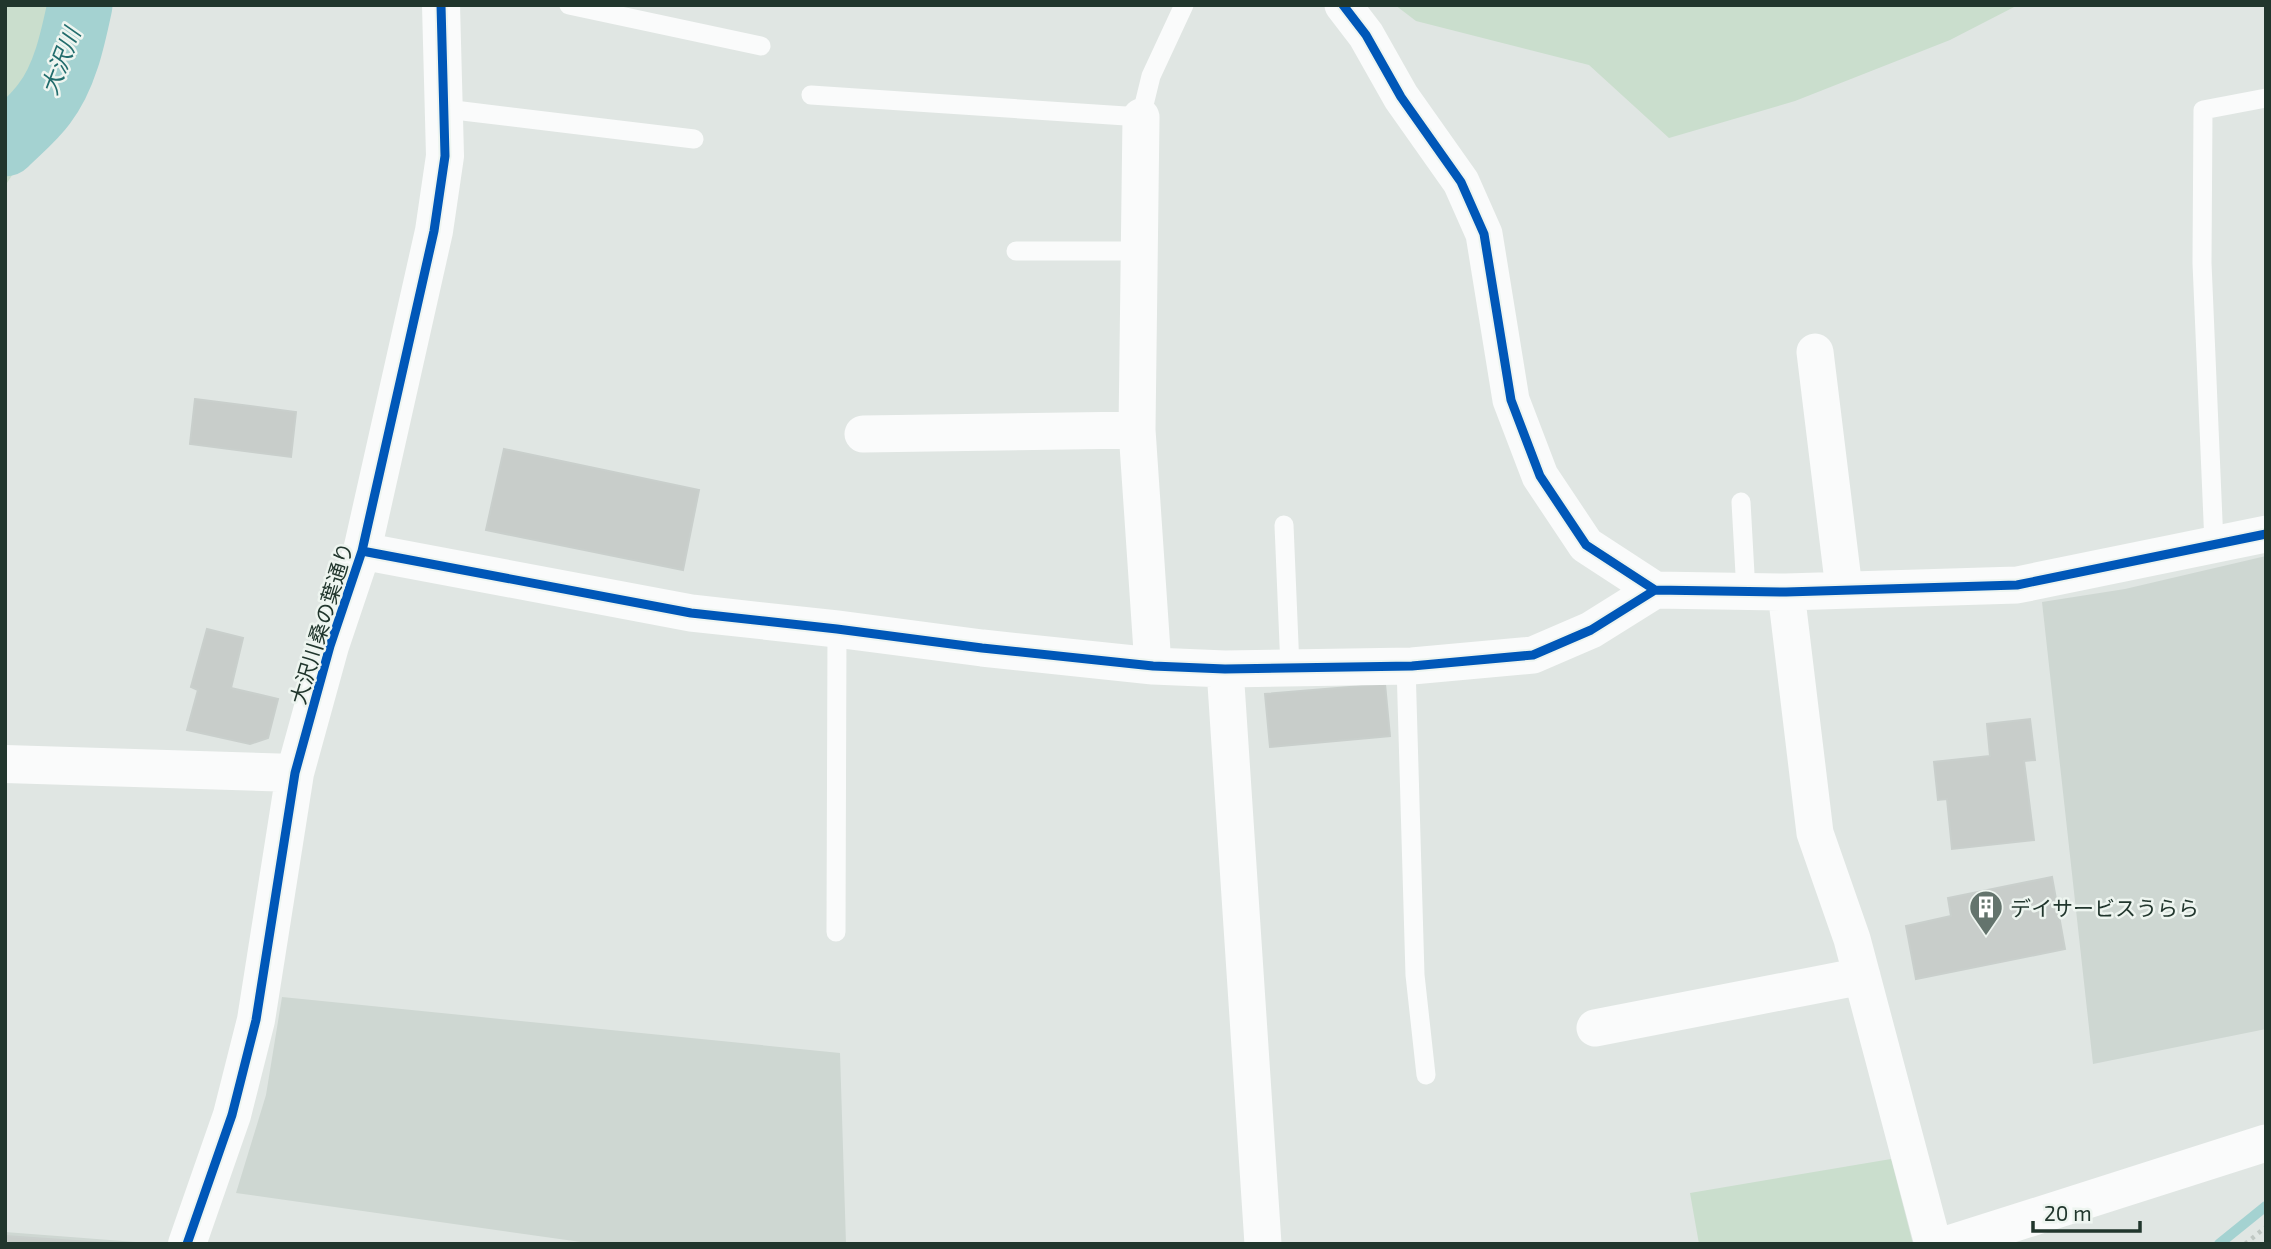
<svg xmlns="http://www.w3.org/2000/svg" width="2271" height="1249" font-family="'Exo 2','Noto Sans JP',sans-serif">
  <rect width="100%" height="100%" fill="#e0e6e3"/>
  <path fill="#ced7d2" d="M2266,556V1029L2093,1064L2042,602L2125,589Z
    M282,997L840,1053L846,1244H595L236,1193L266,1095Z
    M5,1232L162,1244H5Z"/>
  <path fill="#cadecd" d="M5,5H77L62,99L5,186Z
    M1395,5H2018L1950,40L1795,101L1669,138L1589,65L1416,21Z
    M1891,1159L1913,1244H1699L1690,1193Z"/>
  <g fill="none" stroke-linecap="round" stroke-linejoin="round">
    <path stroke="#a4d2d1" stroke-width="10" d="M2219,1244L2266,1206"/>
    <path stroke="#a4d2d1" stroke-width="65" d="M5,144C18,131 33,119 44,104C65,77 73,38 80,5"/>
  </g>
  <path fill="#c8cdca" stroke="#c9cfcc" stroke-width="2" d="M195,399L296,412L291,457L190,444Z
    M504,449L699,490L683,570L486,530Z
    M207,629L243,638L231,688L278,699L268,738L250,744L187,730L198,690L191,687Z
    M1385,684L1390,736L1270,747L1265,694Z
    M2030,719L2035,760L2024,761L2034,840L1952,849L1947,799L1938,800L1934,762L1990,756L1987,724Z
    M2052,877L2065,949L1916,979L1906,926L1951,916L1948,898Z
    M5,1236L118,1244H5Z"/>
  <g fill="none" stroke-linecap="round" stroke-linejoin="round">
    <path stroke="#bfc7c3" stroke-width="4.5" stroke-dasharray="3.5 5" stroke-linecap="butt" d="M2245,1244L2266,1227"/>
    <path stroke="#fafbfb" stroke-width="19" d="M569,5L761,46
      M811,95L1141,117L1151,76L1184,5
      M446,109L694,139
      M1016,251H1138
      M1741,502L1746,592
      M1284,525L1290,668
      M2214,544L2202,263L2203,110L2266,98
      M1406,665L1415,975L1426,1075
      M836,932L837,629"/>
    <path stroke="#fafbfb" stroke-width="37" d="M1343,5L1366,35L1401,97L1461,182L1484,234L1511,400L1540,476L1586,545L1655,590L1786,592L2017,585L2266,534
      M1141,117L1137,430L1153,666
      M1815,352L1844,589
      M863,434L1137,430
      M362,551L691,613L837,629L982,648L1153,666L1225,669L1412,666L1533,655L1591,630L1655,590
      M1786,592L1815,833L1852,939L1933,1244
      M1225,669L1263,1244
      M1595,1028L1862,976
      M1949,1244L2266,1143"/>
    <path stroke="#fafbfb" stroke-width="38" d="M5,764L295,773
      M187,1244L232,1115L256,1020L295,773L330,646L362,551L434,231L445,156L441,5"/>
    <g stroke="#eef5f0" stroke-width="13">
      <path id="cycleway" d="M1343,5L1366,35L1401,97L1461,182L1484,234L1511,400L1540,476L1586,545L1655,590L1786,592L2017,585L2266,534
        M362,551L691,613L837,629L982,648L1153,666L1225,669L1412,666L1533,655L1591,630L1655,590
        M187,1244L232,1115L256,1020L295,773L330,646L362,551L434,231L445,156L441,5"/>
    </g>
    <use href="#cycleway" stroke="#0057b8" stroke-width="9"/>
  </g>
  <defs>
    <g id="building-pin" transform="scale(1.75)"><path d="M0 17L-7.5 6A9.5 9.5 0 1 1 7.5 6Z" fill="#64746d" stroke="#eef5f0"/><path d="M-4-6H4V6H1V3H-1V6H-4ZM-2.5-4.3h1.7v1.8h-1.7ZM.8-4.3h1.7v1.8H.8ZM-2.5-1h1.7V.8h-1.7ZM.8-1h1.7V.8H.8Z" fill="#fff"/></g>
  </defs>
  <g fill-rule="evenodd">
    <use href="#building-pin" x="1986" y="907"/>
  </g>
  <g text-anchor="middle" dominant-baseline="central" stroke-width="5" stroke-linejoin="round" paint-order="stroke">
    <g font-size="21" fill="#21362d" stroke="#eef5f0">
      <text transform="translate(321 623) rotate(-73)">大沢川桑の葉通り</text>
    </g>
    <g font-size="21" fill="#21362d" stroke="#eef5f0" text-anchor="start">
      <text x="2010" y="907">デイサービスうらら</text>
    </g>
    <g font-size="23" font-style="italic" fill="#216c6c" stroke="#eef5f0">
      <text transform="translate(60 61) rotate(-69)">大沢川</text>
    </g>
  </g>
  <rect width="2271" height="1249" fill="none" stroke="#21362d" stroke-width="14"/>
  <path d="M2033 1221v10h107v-10" fill="none" stroke="#21362d" stroke-width="3.5"/>
  <text x="2044" y="1221" font-size="21" fill="#21362d" stroke="#eef5f0" stroke-width="5" paint-order="stroke">20 m</text>
</svg>
